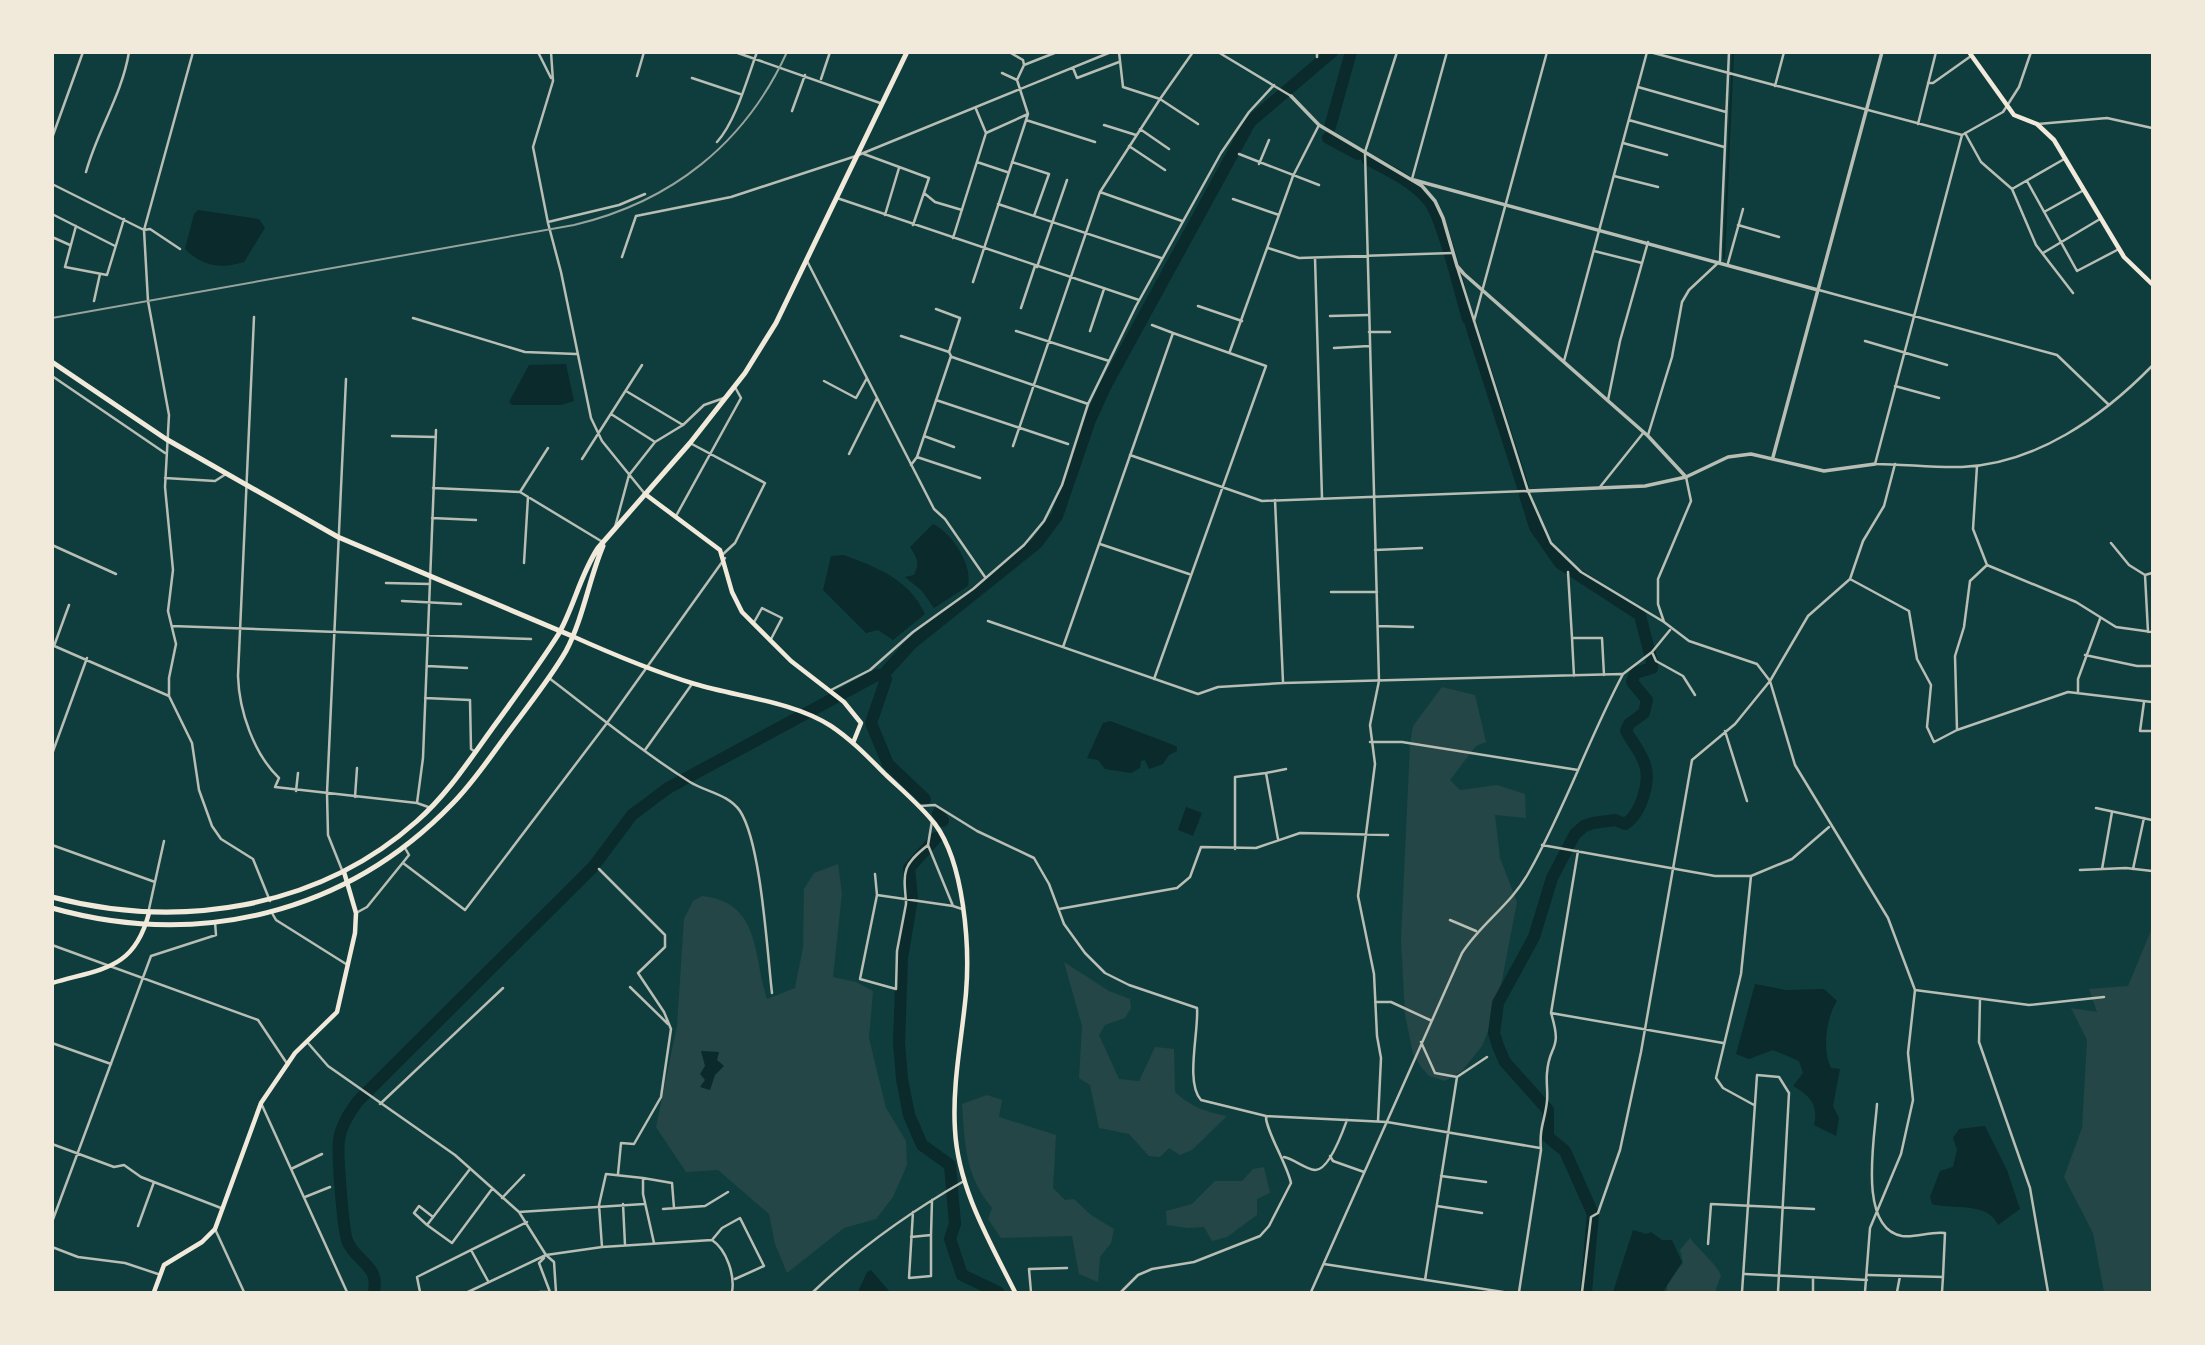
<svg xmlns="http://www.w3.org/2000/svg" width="2205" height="1345" font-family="Poppins,sans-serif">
  <rect width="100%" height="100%" fill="#0f3d3e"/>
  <path fill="#244646" d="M1442,687L1475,695L1486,742L1476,746L1450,780L1460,790L1497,785L1525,794L1526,818L1495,815L1500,858L1517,902L1496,1011L1482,1046L1462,1071L1445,1081L1429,1076L1421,1067L1413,1054L1405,1014L1401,941L1410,744L1413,726Z
    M838,864L842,893L833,977L856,982L873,991L869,1038L886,1108L906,1141L907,1165L893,1197L876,1219L844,1228L787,1273L775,1244L769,1214L718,1170L686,1172L656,1127L677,1026L684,919L693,901L702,896C761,902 753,956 767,999L795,988L803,948L804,889L814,873Z
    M2152,928V1292H2104L2093,1233L2064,1177L2082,1128L2087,1040L2071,1008L2097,1012L2089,989L2128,986Z
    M1064,962L1109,991L1130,999L1131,1008L1125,1018L1105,1025L1099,1035L1119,1079L1139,1081L1155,1047L1174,1049L1175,1092C1191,1107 1206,1112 1227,1116L1192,1150L1180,1155L1169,1148L1160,1157L1149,1156L1129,1134L1099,1128L1090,1085L1079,1078L1082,1026Z
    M987,1095L1002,1100L999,1117L1056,1135L1053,1188L1065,1200L1074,1199L1091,1215L1114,1229L1111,1243L1100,1257L1098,1282L1079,1274L1072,1236L1001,1238L988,1219L992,1208C965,1175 965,1146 962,1104Z
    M1264,1167L1270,1193L1257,1199V1215L1227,1237L1212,1241L1204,1227L1188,1228L1167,1225L1166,1211L1192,1204L1215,1181H1242L1253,1169Z
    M1690,1238C1699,1250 1716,1264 1721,1275L1715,1292H1667V1284L1683,1263L1680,1250Z"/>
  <path fill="#0a2a2b" d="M198,210L259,219L265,228L244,262C222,269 203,267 185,249L194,214Z
    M566,364L574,401L561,405H512L509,402L529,365Z
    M933,524C952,533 973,565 968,586L934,608L922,591L905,577L914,575C920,564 917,557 910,547Z
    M844,555C878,568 909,579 925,614L893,640L878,630L866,633L823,590L831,556Z
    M1110,721L1171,744L1177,747V751L1169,755L1163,764L1149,769L1145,760L1141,761L1140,768L1131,773L1105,769L1098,760L1087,758L1103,723Z
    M1186,807L1202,813L1193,836L1178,830Z
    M1755,984L1786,990L1824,989L1837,1001C1826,1018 1822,1050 1831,1068L1840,1069L1833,1106L1839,1118L1836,1136L1814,1125C1819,1106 1810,1095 1793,1086L1803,1073L1799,1061L1773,1050L1749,1059L1736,1054Z
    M701,1051L719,1052L717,1060L724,1066L715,1075L710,1090L700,1087L705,1080L700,1074L705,1066Z
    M1985,1126L2007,1170L2020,1209L1998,1225C1988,1201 1953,1210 1932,1204L1930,1197L1940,1171L1953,1167L1957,1150L1953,1138L1959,1129Z
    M1633,1230L1646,1234L1651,1232L1662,1240H1672L1682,1262L1663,1292H1613Z
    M871,1270L890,1292H858L867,1272Z"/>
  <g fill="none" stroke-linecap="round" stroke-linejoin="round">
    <path stroke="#0a2a2b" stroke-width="2" d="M1724,258L1733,52"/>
    <path stroke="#0a2a2b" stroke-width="12" d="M1330,127L1351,52
      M1328,138L1358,154
      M1367,159C1388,170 1414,182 1429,201C1443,220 1460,292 1468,319
      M1471,325L1523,487
      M1525,495L1535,527L1560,563L1640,615L1652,662V668L1635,673L1632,682L1647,700L1644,713L1629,724L1626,731C1632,742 1642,753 1645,765C1651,783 1640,815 1625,824L1615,820L1593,823L1584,826L1575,834L1552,878L1534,937L1498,1003L1494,1033L1498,1046L1505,1062L1548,1110V1137L1565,1151L1593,1214L1586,1292
      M883,675L886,679L871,723L888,764L925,799
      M938,813L943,821
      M936,838L909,868L912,898L902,958L899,1043L902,1079L909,1115L922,1145L950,1165L955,1224L950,1239L962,1275L998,1292
      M374,1292C379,1265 359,1264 348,1243C343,1233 337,1153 339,1140C341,1125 350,1112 358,1101L593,867L632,815L668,788L877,675H883L912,643L1037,543L1057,516L1090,420L1106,385L1250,122L1332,52"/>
    <path stroke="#b8beb3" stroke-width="2.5" d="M193,52L144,230L148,301L169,415L165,487L173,570L168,611L176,644L169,678V696L192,743L199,790L212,826L221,839L253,859L270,901
      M538,52L551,78
      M551,52L553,81L533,147L548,223L561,272L591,418L602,441L645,494
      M735,52L880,103
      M1009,52L1023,60L1024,65L1057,52
      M1193,52L1160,99L1198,124
      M1218,52L1291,96
      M1650,52L1962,135
      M2031,52L2019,87L2003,112L1962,135L1875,464C1904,464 1933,468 1962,467C2036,464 2102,417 2152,366
      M1317,57V52
      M1073,68L1077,78L1119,62
      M1002,73L1017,80L1024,65
      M637,76L644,52
      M692,78L740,94
      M821,79L830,52
      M1928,83H1933L1971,56
      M1775,86L1784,52
      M1638,87L1726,112
      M976,109L986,133L1028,114
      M792,111L805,75
      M1026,120L1095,142
      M1629,120L1724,147
      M1918,124L1936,52
      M2038,124L2107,118L2152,128
      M1104,125L1136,135
      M1140,129L1169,149
      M1965,133L1981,162L2012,189L2036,245L2073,293
      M52,138L83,52
      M717,142C736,121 747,79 757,52
      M1623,143L1667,155
      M1129,146L1165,170
      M864,154L929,178L913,225
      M1239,154L1319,185
      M977,162L1007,172
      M1012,162L1049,174L1034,216
      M1259,164L1269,140
      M86,172C97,131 122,95 129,52
      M1614,176L1658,187
      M1412,179L1447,52
      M2027,181L2077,271L2119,249
      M52,184L144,230L150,229L180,249
      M2012,189L2066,158
      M1100,192L1182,221
      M924,193L935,202L962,210
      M837,198L1139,300
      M1233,199L1279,215
      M998,204L1161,258
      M2044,212L2084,190
      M52,214L115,246
      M885,215L899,168
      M548,222L619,205L645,194
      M1738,225L1779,237
      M76,226L65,267L107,275L124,219
      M52,237L70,245
      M953,238L986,133
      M1268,248L1299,258L1452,253
      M1594,251L1642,263
      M2043,253L2100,219
      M622,257L636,216L731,197L856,156L1111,52
      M1315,258L1322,498
      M807,261L934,509L945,519L985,577
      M1728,263L1743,209
      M1037,267L1067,180
      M1457,267L1528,491L1551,543L1581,572L1664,622
      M973,282L1028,114L1017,80
      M1819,290L2057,355L2109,405
      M94,301L100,274
      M1198,306L1242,321
      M1021,308L1035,266
      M1330,316L1368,315
      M254,317L238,676C239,711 254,754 279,778L275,787L417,803L431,808
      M413,318L525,352L576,354
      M1474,321L1547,52
      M1152,325L1173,333
      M1016,331L1109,361
      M1090,331L1104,289
      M1369,332H1390
      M901,336L949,352
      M1865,341L1947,365
      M1334,348L1369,346
      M1230,351L1293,176L1319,125
      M952,357L1088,404
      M1564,361L1647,52
      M52,376L165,453
      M824,381L856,398L867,378
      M1895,386L1939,398
      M626,391L683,425
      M936,400L1068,444
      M1608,400L1620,341L1648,242
      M611,414L655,442
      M1648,435L1672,357L1682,302L1689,290L1720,261L1729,52
      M392,436L436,437
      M924,436L954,447
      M690,443L765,483L735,543L721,556
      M1013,446L1100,192L1160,99L1123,87L1119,52
      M849,454L877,398
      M1130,455L1262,501L1528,491
      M917,457L980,478
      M582,459L642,365
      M911,465L917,457L951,356L949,352L960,318L936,309
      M1977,466L1973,529L1987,565L2076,602L2116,627L2152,632
      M1686,477L1691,501L1658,579V604L1664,622L1689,641L1757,664L1770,681L1795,765L1888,918L1915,990L1908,1053L1913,1100L1901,1154L1870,1228L1865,1292
      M165,478L215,481L226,474
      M1600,487L1644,432
      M433,488L520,492L601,541
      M520,492L548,448
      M1275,500L1283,682
      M676,516L741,398L735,387
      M432,518L476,520
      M615,527L629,475L655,442L683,425L704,405L724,398
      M2111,543L2129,565L2145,575
      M1100,544L1189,574
      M52,545L116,574
      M1375,550L1422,548
      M524,563L528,497
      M1568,572L1572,638
      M1850,579L1909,611L1917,659L1931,685L1927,727L1934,742L1957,730L2068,692L2152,702
      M386,583L430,584
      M1331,592H1377
      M402,601L461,604
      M988,621L1198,694L1218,687L1283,683L1622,674
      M753,624L762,608L782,618L770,641
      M172,626L531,639
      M1378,626L1413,627
      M2148,632L2145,575L2152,573
      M52,645L169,696
      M54,646L69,605
      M1063,647L1173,333L1266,366L1154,679
      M1652,652L1656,661L1683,676L1695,695
      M2085,655L2137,666H2152
      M427,666L467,668
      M1574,676L1572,638H1602L1604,675
      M549,678C595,713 641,751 690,782C706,792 728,794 740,811C761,843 767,950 772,993
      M831,690L870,670L913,632L973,589L1024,545L1044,521L1062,485L1088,404L1136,306L1221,153L1249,112L1274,85
      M2078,692V679L2100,619
      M425,698L470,700L471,749L474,751
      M2144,702L2140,731H2152
      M1957,730L1955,656L1964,627L1970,581L1987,565
      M1725,731L1747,801
      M1370,742H1402L1578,770
      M645,750L692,684
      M52,754L87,658
      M1266,773L1286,769
      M296,791L298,773
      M355,797L357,768
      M417,803L423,758L436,430
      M920,806L935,805L977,831L1034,858L1049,884L1064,924L1085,953L1105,973L1129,985L1197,1008C1199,1031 1185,1083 1201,1100L1266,1116L1387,1122L1540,1148
      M2096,808L2152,820
      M932,821L928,845L953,906L962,909
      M52,845L155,882
      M928,845C903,865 903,870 906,901V904L897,951L896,989L860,979L877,895L953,906
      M1542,845L1715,876H1751L1792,859L1829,827
      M1235,849V777L1266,773L1278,839
      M403,863L465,910L607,723L725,558
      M599,869L665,935V947L638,973L664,1012L671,1029L661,1097L634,1144L621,1143L618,1174
      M2102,869L2112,812
      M2133,869L2144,818
      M342,870L328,835L327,793L346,379
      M2080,870L2126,868L2152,871
      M875,874L877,895
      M1751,876L1741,974L1716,1078L1723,1088L1754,1105
      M149,909L164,841
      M1059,909L1177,888L1190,877L1201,847L1256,848L1300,833L1388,835
      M272,913L276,920L346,964
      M356,913L367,907L409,855L405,848
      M1450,920L1476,931
      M52,945L258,1020L288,1065
      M630,987L668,1024
      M1915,990L2029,1005L2104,997
      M1980,999L1979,1042L2030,1188L2048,1292
      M1375,1002H1391L1430,1020
      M1551,1013L1723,1043
      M1421,1042L1435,1073L1457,1077L1425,1280
      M52,1043L111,1064
      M308,1043L328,1066L455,1155L519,1212L546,1255L554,1262L556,1292
      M1457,1077L1487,1057
      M261,1103L347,1292
      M380,1104L503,988
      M1378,1121L1381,1058L1377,1036L1374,974L1358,896L1375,764L1370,725L1379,681L1365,152L1397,52
      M52,1144L114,1167L124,1165L141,1177L221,1208
      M1330,1156L1333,1161L1364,1172
      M1284,1157C1294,1159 1305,1169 1315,1170C1329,1171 1343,1131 1347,1120
      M291,1169L322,1154
      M470,1169L427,1225L452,1243L492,1189
      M1441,1176L1486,1182
      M643,1178L672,1183L674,1208
      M305,1197L330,1187
      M502,1198L524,1175
      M623,1204L625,1245
      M1437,1206L1482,1213
      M663,1209L705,1206L728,1192
      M519,1212L644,1204
      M52,1222L151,956L216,935L215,922
      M427,1225L414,1213L419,1206L433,1217
      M138,1226L154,1182
      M215,1229L244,1292
      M931,1235L932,1200
      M911,1237L931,1235V1276L909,1278L913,1212
      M712,1240L722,1228L740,1218L764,1266L735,1279
      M1708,1244L1711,1204L1814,1209
      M52,1247L78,1257L125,1263L158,1274
      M602,1247L599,1205L606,1174L643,1178V1194L654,1243
      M471,1250L488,1281
      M544,1258L539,1263L550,1292
      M1324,1264L1503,1292
      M1745,1274L1867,1280
      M1868,1275L1943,1277L1945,1233C1931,1231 1916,1238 1902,1236C1857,1228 1875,1136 1877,1104
      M420,1292L417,1277L527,1222
      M468,1292L546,1255L602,1247L712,1240C727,1250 735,1276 732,1292
      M540,1292H548
      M813,1292C858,1249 910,1212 964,1181
      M1031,1292L1029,1269L1067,1268
      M1121,1292L1138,1275L1152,1269L1194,1262L1260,1236L1269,1226L1291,1183C1287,1164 1265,1129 1266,1116
      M1311,1292L1462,953C1481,923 1511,905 1529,872C1565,808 1589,738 1623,674L1652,652L1670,630
      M1519,1292L1541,1150C1539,1127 1545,1121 1547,1101C1548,1092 1546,1082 1547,1073C1549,1043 1563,1052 1551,1013L1578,851
      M1582,1292L1591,1217L1598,1213L1620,1150L1641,1052L1692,760L1735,724L1770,681L1808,616L1850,579L1863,541L1884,506L1895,464
      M1742,1292L1757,1075L1779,1077L1789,1093L1778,1292
      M1813,1292V1278
      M1897,1292L1900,1276
      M1942,1292L1943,1277"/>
    <path stroke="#b8beb3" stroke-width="3.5" d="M1291,96L1319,125L1422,186L1435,201L1443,218L1457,266L1464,274L1648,436L1686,477
      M1414,180L1818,290
      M1773,457L1882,52
      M1528,491L1645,486L1686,477L1728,457L1751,454L1824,471L1875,464"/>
    <path stroke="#f1e9da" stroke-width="4.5" d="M1969,52L2014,115L2037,124L2054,140L2124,257L2152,284
      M645,494L720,550L732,592L742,612L791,661L844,702L861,723L853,743
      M572,636C612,654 652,671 695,684C738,697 792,701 831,726C852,740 869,758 886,775C903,791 921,806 935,824C964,863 970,945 966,993C962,1038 952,1084 955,1130C958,1188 990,1242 1015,1292
      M52,983C103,968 134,970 149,913
      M154,1292L164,1265L202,1242L215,1229L261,1103L295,1053L337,1012L355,933L356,913L344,872"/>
    <path stroke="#f1e9da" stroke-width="5" d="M52,362L166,439L338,537L572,636
      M52,897C178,930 317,910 417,821C449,793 472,756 497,722C518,693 539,665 558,635C574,607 580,575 598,548L690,443L745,373L776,323L907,52
      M52,908C198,949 346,914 452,804C473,783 490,757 508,733C527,707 550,679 566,651C583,619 589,579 603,546"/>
    <path stroke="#97a49c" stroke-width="2" d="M52,318L574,225C671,202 745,144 787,52"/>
  </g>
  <rect width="2205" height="1345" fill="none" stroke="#f1e9da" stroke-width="108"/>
</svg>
